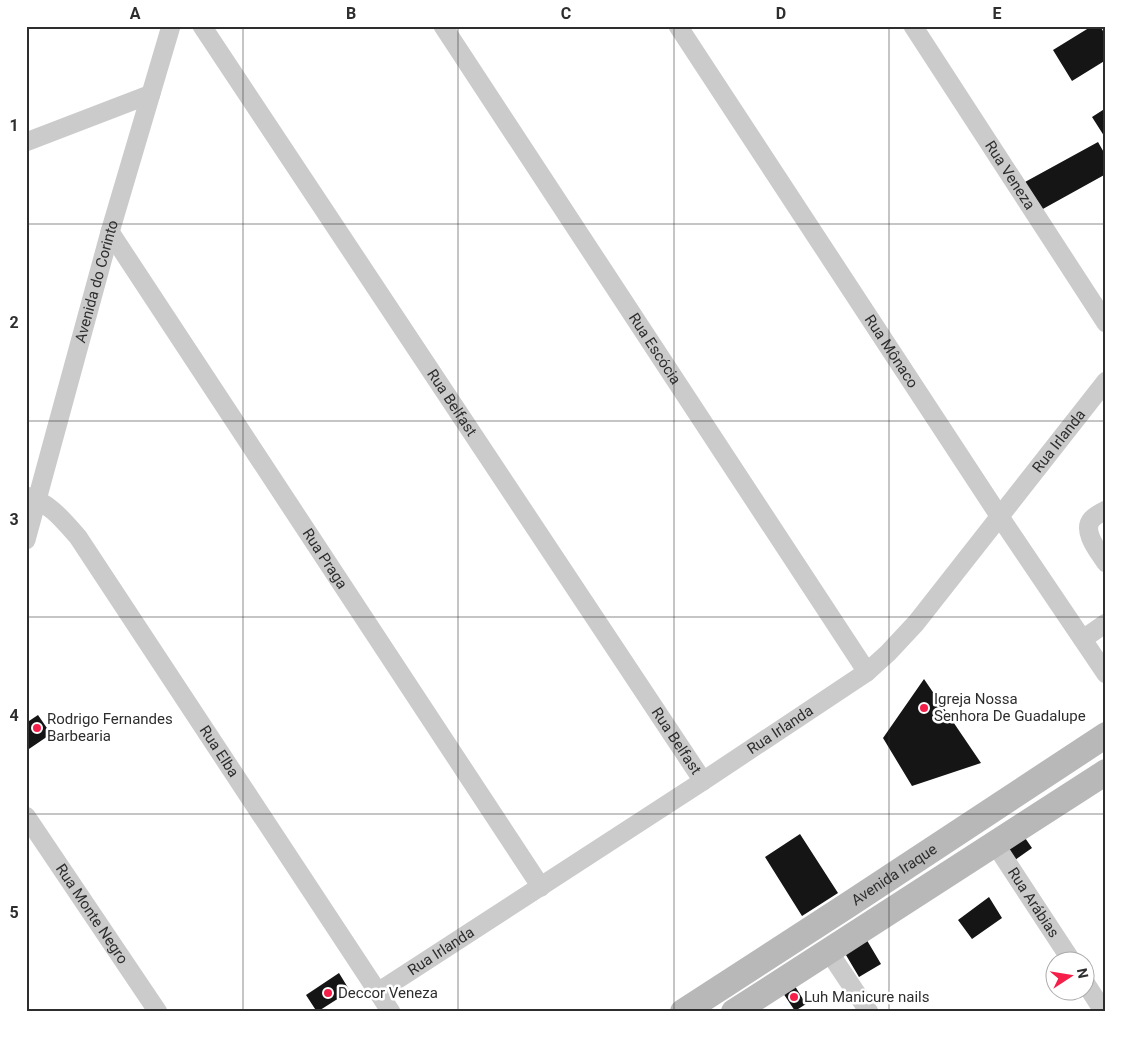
<svg xmlns="http://www.w3.org/2000/svg" width="1132" height="1038" font-family="Roboto,sans-serif">
  <rect width="100%" height="100%" fill="#fff"/>
  <path fill="#151515" d="M1092,26H1100L1106,36V60L1072,81L1053,50Z
    M1106,108V139L1092,117Z
    M1098,142L1106,156V174L1041,210L1025,182Z
    M924,679L981,763L912,786L883,738Z
    M38,715L51,734L26,751V723Z
    M1021,832L1032,848L1015,860L1004,844Z
    M800,834L838,893L802,916L765,857Z
    M989,897L1002,918L972,939L958,920Z
    M865,937L881,964L859,977L843,950Z
    M339,973L350,991L317,1012L306,995Z
    M793,983L806,1004L795,1011L781,990Z"/>
  <g fill="none" stroke-linecap="round" stroke-linejoin="round">
    <g stroke="#cbcbcb" stroke-width="19">
      <path id="s1" d="M202,26L703,781"/>
      <path id="s2" d="M443,26L867,672"/>
      <path id="s3" d="M678,26L1000,517L1106,674"/>
      <path id="s4" d="M913,26L1106,323"/>
      <path d="M26,142L151,94"/>
      <path id="s5" d="M110,232L541,887"/>
      <path id="s6" d="M26,496C49,502 63,520 78,537L391,1012"/>
      <path d="M1106,510C1102,512 1096,515 1092,519C1081,531 1099,552 1106,563"/>
      <path id="s7" d="M26,540L110,232L171,26"/>
      <path d="M1083,639L1106,623"/>
      <path id="s8" d="M26,816L158,1012"/>
      <path id="s9" d="M995,844L1071,960"/>
      <path d="M829,952L869,1012"/>
      <path d="M1084,981L1104,1012"/>
      <path id="s10" d="M378,992L703,781L867,672L888,653L916,623L1106,381"/>
    </g>
    <g stroke="#b8b8b8" stroke-width="26">
      <path id="s11" d="M683,1012L848,905L1106,735"/>
      <path d="M734,1012L1106,772"/>
    </g>
  </g>
  <path fill="none" stroke="#2e2e2e" stroke-width="1" stroke-opacity="0.55" d="M243,26V1012M458,26V1012M674,26V1012M889,26V1012M26,224H1106M26,421H1106M26,617H1106M26,814H1106"/>
  <g fill="#f51f49" stroke="#fff" stroke-width="2">
    <circle cx="924" cy="708" r="5"/>
    <circle cx="37" cy="728" r="5"/>
    <circle cx="328" cy="993" r="5"/>
    <circle cx="794" cy="997" r="5"/>
  </g>
  <g text-anchor="middle" dominant-baseline="central" stroke-width="5" stroke-linejoin="round" paint-order="stroke">
    <g font-size="15" fill="#2e2e2e" stroke="#fff">
      <text stroke="none"><textPath href="#s4" startOffset="178">Rua Veneza</textPath></text>
      <text stroke="none"><textPath href="#s7" startOffset="268">Avenida do Corinto</textPath></text>
      <text stroke="none"><textPath href="#s2" startOffset="386">Rua Escócia</textPath></text>
      <text stroke="none"><textPath href="#s3" startOffset="389">Rua Mônaco</textPath></text>
      <text stroke="none"><textPath href="#s1" startOffset="452">Rua Belfast</textPath></text>
      <text stroke="none"><textPath href="#s10" startOffset="885">Rua Irlanda</textPath></text>
      <text stroke="none"><textPath href="#s5" startOffset="391">Rua Praga</textPath></text>
      <text stroke="none"><textPath href="#s10" startOffset="480">Rua Irlanda</textPath></text>
      <text stroke="none"><textPath href="#s1" startOffset="858">Rua Belfast</textPath></text>
      <text stroke="none"><textPath href="#s6" startOffset="324">Rua Elba</textPath></text>
      <text stroke="none"><textPath href="#s11" startOffset="252">Avenida Iraque</textPath></text>
      <text stroke="none"><textPath href="#s9" startOffset="70">Rua Arábias</textPath></text>
      <text stroke="none"><textPath href="#s8" startOffset="118">Rua Monte Negro</textPath></text>
      <text stroke="none"><textPath href="#s10" startOffset="75">Rua Irlanda</textPath></text>
    </g>
    <g font-size="15" fill="#2e2e2e" stroke="#fff" text-anchor="start">
      <text x="934" y="699">Igreja Nossa<tspan x="934" dy="17">Senhora De Guadalupe</tspan></text>
      <text x="47" y="719">Rodrigo Fernandes<tspan x="47" dy="17">Barbearia</tspan></text>
      <text x="338" y="993">Deccor Veneza</text>
      <text x="804" y="997">Luh Manicure nails</text>
    </g>
  </g>
  <rect width="1132" height="1038" fill="none" stroke="#ffffff" stroke-width="55"/>
  <g transform="translate(1070 976) rotate(78)"><circle r="24" fill="#ffffff" stroke="#ababab"/>
  <path d="M0-4L9 19L0 12L-9 19Z" fill="#f51f49"/>
  <text y="-8" font-size="14" font-weight="bold" text-anchor="middle" fill="#2e2e2e">N</text>
  </g>
  <rect x="28" y="28" width="1076" height="982" fill="none" stroke="#2e2e2e" stroke-width="2"/>
  <g font-size="16" text-anchor="middle" font-weight="bold" fill="#2e2e2e">
    <text x="135" y="19">A</text>
    <text x="351" y="19">B</text>
    <text x="566" y="19">C</text>
    <text x="781" y="19">D</text>
    <text x="997" y="19">E</text>
    <text x="14" y="131">1</text>
    <text x="14" y="328">2</text>
    <text x="14" y="525">3</text>
    <text x="14" y="721">4</text>
    <text x="14" y="918">5</text>
  </g>
</svg>
